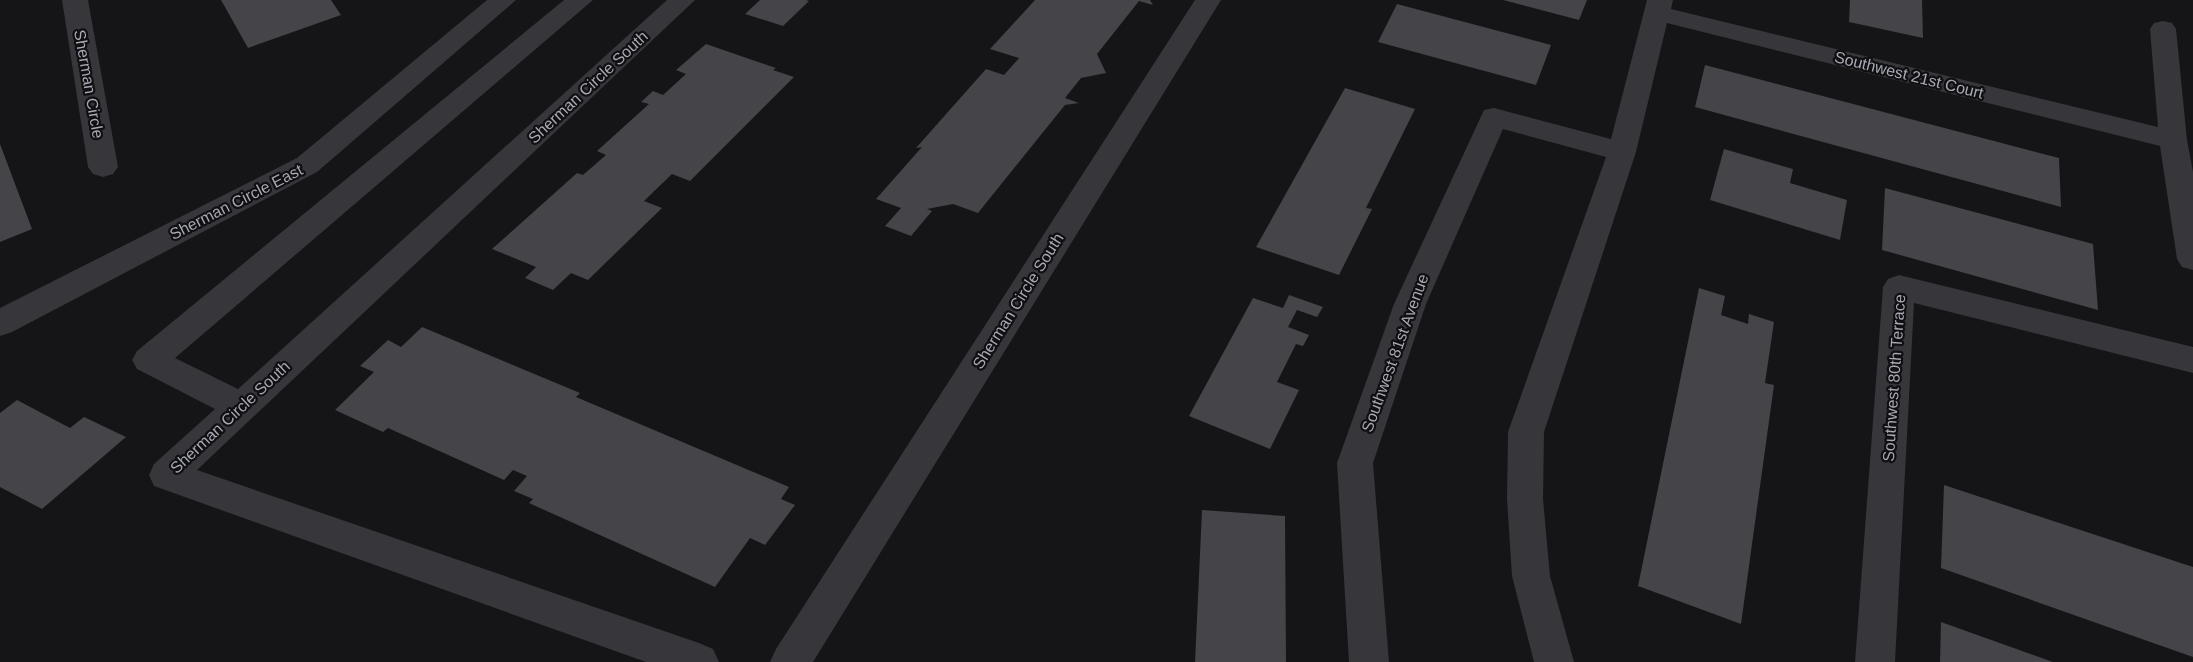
<svg xmlns="http://www.w3.org/2000/svg" width="2193" height="662" font-family="Helvetica,sans-serif">
  <rect width="100%" height="100%" fill="#151416"/>
  <path fill="#444449" d="M221,0H331L341,15L248,48Z
    M760,0H806L809,1L783,26L745,14Z
    M1035,0H1150L1153,5L1139,1L1097,54L1106,73L1081,78L1065,98L1079,103L1065,105L978,213L953,204L927,209L932,211L911,236L885,226L901,208L876,199L922,147L916,148L986,69L1004,75L1019,58L990,49Z
    M1503,0H1587L1579,20Z
    M1850,0H1922L1923,38L1849,22Z
    M1397,4L1551,45L1536,85L1378,42Z
    M706,44L776,68L773,70L794,77L690,181L672,174L644,201L662,208L588,280L571,273L553,290L525,278L536,267L492,249L577,173L583,175L606,155L597,151L649,104L641,102L653,91L663,95L686,74L676,70Z
    M1705,65L2059,158L2061,207L1695,107Z
    M1345,88L1415,109L1366,208L1372,209L1339,275L1256,247Z
    M0,144L32,229L0,242Z
    M1724,149L1793,169L1790,183L1847,200L1840,240L1710,200Z
    M1885,188L2093,244L2098,310L1882,250Z
    M1699,288L1725,296L1721,315L1748,324L1749,314L1774,322L1765,383L1774,385L1741,624L1638,586Z
    M1289,295L1323,307L1317,317L1297,310L1288,327L1309,335L1303,346L1296,344L1277,382L1299,390L1270,449L1189,416L1253,298L1283,308Z
    M422,327L580,393L576,397L789,487L781,499L795,505L765,545L750,538L715,587L529,503L533,499L514,491L527,476L513,470L504,480L388,428L383,432L335,410L374,372L360,366L388,340L401,347Z
    M17,400L70,428L84,417L126,437L42,509L0,487V413Z
    M1944,485L2193,567V657L1941,568Z
    M1202,510L1285,516L1286,662H1195Z
    M1941,622L2053,662H1940Z"/>
  <g fill="none" stroke-linecap="round" stroke-linejoin="round">
    <path fill="#36363b" fill-rule="evenodd" d="M62,0H88L118,167L113,174L103,177L93,174L88,167Z
      M487,0H516L317,172L12,332L0,336V308L297,158Z
      M564,0H593L175,358L238,389L667,0H695L197,470L699,643L713,649L719,662H646L154,486L149,475L154,464L215,409L137,369L132,360L137,351Z
      M1195,0H1221L813,662H770L776,649Z
      M1647,0H1673L1671,9L2158,127L2150,29L2154,23L2163,21L2172,23L2176,29L2187,140L2193,172V270L2182,267L2177,259L2160,146L1667,23L1636,152L1544,432L1543,499L1550,576L1574,662H1534L1512,576L1507,499L1508,432L1606,157L1503,129L1426,304L1373,463L1389,662H1349L1337,463L1394,304L1484,110L1494,108L1611,139Z
      M1899,275L2193,347V373L1914,303L1895,662H1855L1883,287L1888,279Z"/>
  </g>
  <g text-anchor="middle" dominant-baseline="central" stroke-width="4.5" stroke-linejoin="round" paint-order="stroke">
    <g font-size="16" fill="#a7a9b5" stroke="#100f11">
      <text transform="translate(1909 75) rotate(14)">Southwest 21st Court</text>
      <text transform="translate(89 84) rotate(80)">Sherman Circle</text>
      <text transform="translate(588 87) rotate(-43)">Sherman Circle South</text>
      <text transform="translate(236 202) rotate(-27)">Sherman Circle East</text>
      <text transform="translate(1018 301) rotate(-58)">Sherman Circle South</text>
      <text transform="translate(1395 353) rotate(-70)">Southwest 81st Avenue</text>
      <text transform="translate(1894 378) rotate(-86)">Southwest 80th Terrace</text>
      <text transform="translate(230 417) rotate(-43)">Sherman Circle South</text>
    </g>
  </g>
</svg>
